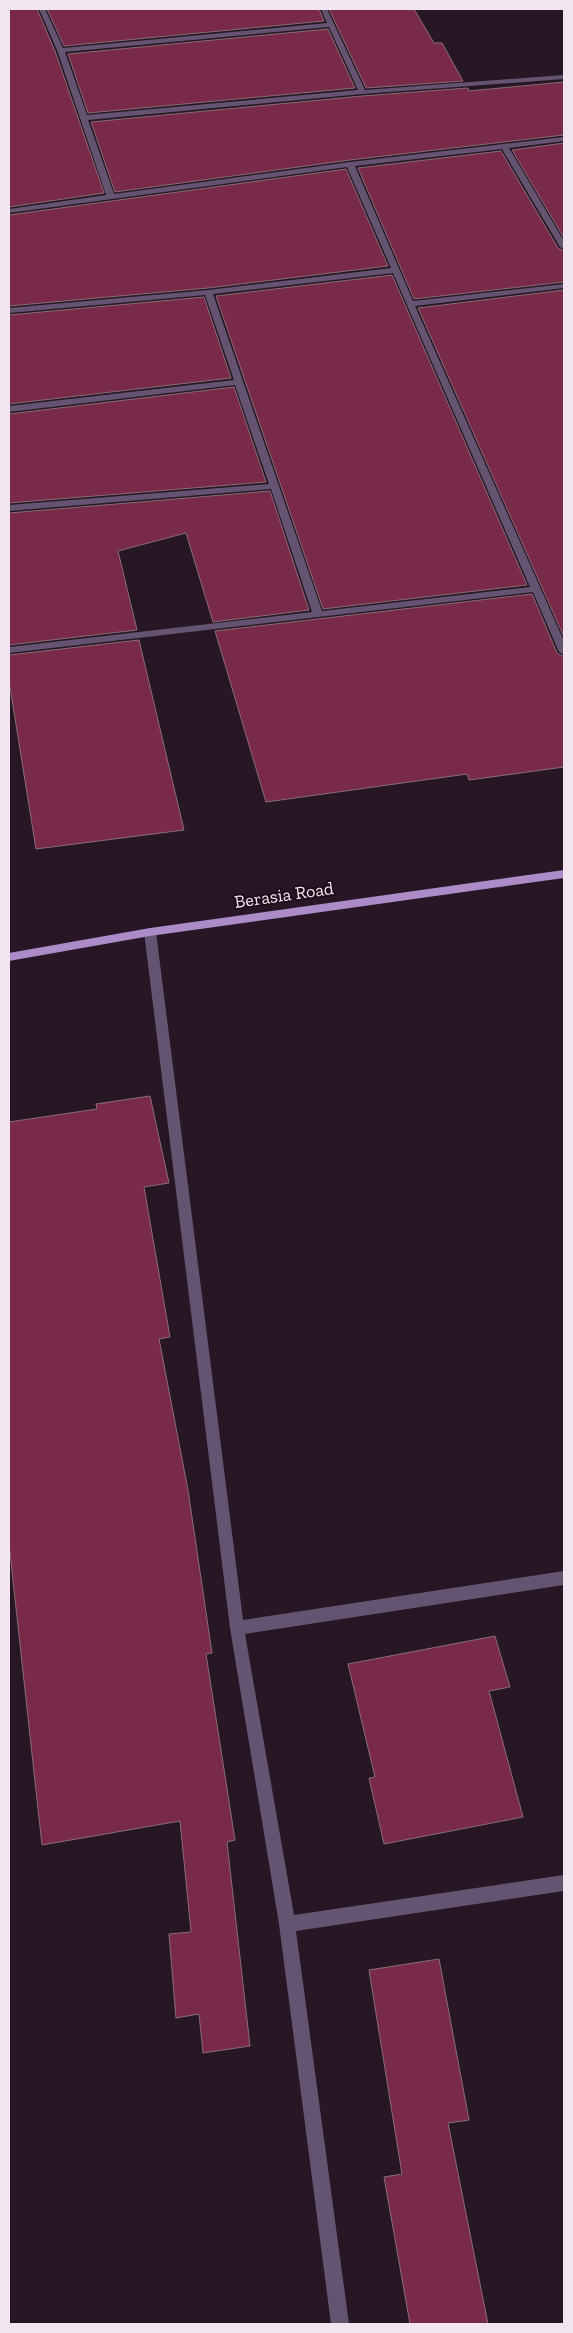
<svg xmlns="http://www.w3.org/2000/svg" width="573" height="2333" font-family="'Zilla Slab',serif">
  <rect width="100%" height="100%" fill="#271624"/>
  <path fill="#782a48" stroke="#8a6e76" d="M9,9H37L55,51L104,193L9,207Z
    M47,9H319L324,21L64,46Z
    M329,9H414L434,43H442L463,81L366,88Z
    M328,29L355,88L88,113L68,54Z
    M564,82V135L350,160L115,192L91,122L362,96L468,88L469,91Z
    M564,143V238L512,150Z
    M501,151L558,248L564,251V282L414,299L358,168Z
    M346,169L388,266L208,288L9,306V215Z
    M392,275L527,585L323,609L216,296Z
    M564,290V637L418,308Z
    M204,297L231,378L9,404V315Z
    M234,387L266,482L9,503V414Z
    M270,491L309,610L213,622L186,533L118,551L137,630L9,645V513Z
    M532,594L557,653L564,657V767L469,780L467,774L266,802L215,631Z
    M139,640L184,830L36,849L9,681V655Z
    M150,1096L169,1183L144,1187L170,1337L159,1339L188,1490L212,1653L206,1654L235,1840L227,1842L250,2046L203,2053L199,2014L176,2018L169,1934L191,1932L180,1821L42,1845L9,1544V1122L97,1109L96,1104Z
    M495,1636L510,1687L489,1691L523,1817L384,1844L369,1778L375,1777L348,1664Z
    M439,1959L469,2120L448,2123L488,2324H410L384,2177L402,2174L369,1970Z"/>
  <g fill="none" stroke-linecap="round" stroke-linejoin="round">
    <path fill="#645472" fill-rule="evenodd" d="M39,9H45L63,48L327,23L321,9H327L365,90L564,75V79L362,94L88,120L114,194L350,162L564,137V141L509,148L564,241V249L560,247L502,149L355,166L413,301L564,284V288L415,306L564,641V655L559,652L533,592L9,653V647L312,612L271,489L9,511V505L269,484L235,385L9,412V406L234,380L205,295L9,313V308L208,290L391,268L347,167L9,213V209L106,195L57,50ZM329,27L358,90L87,115L65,52ZM393,273L530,587L322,611L213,294Z
      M150,928L156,932L243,1620L564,1571V1585L245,1634L294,1915L564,1875V1891L296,1931L349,2324H331L279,1924L230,1628L144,932Z"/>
    <path fill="#ac8bc9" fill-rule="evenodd" d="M564,870V878L150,936L9,961V953L150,928Z"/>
  </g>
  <g text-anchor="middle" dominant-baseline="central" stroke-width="4" stroke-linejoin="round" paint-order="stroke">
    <g font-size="18" fill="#f2e5ef" stroke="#1d0d1a">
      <text transform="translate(284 895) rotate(-8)">Berasia Road</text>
    </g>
  </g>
  <rect width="573" height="2333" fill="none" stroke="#f2e5ef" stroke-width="20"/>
</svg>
